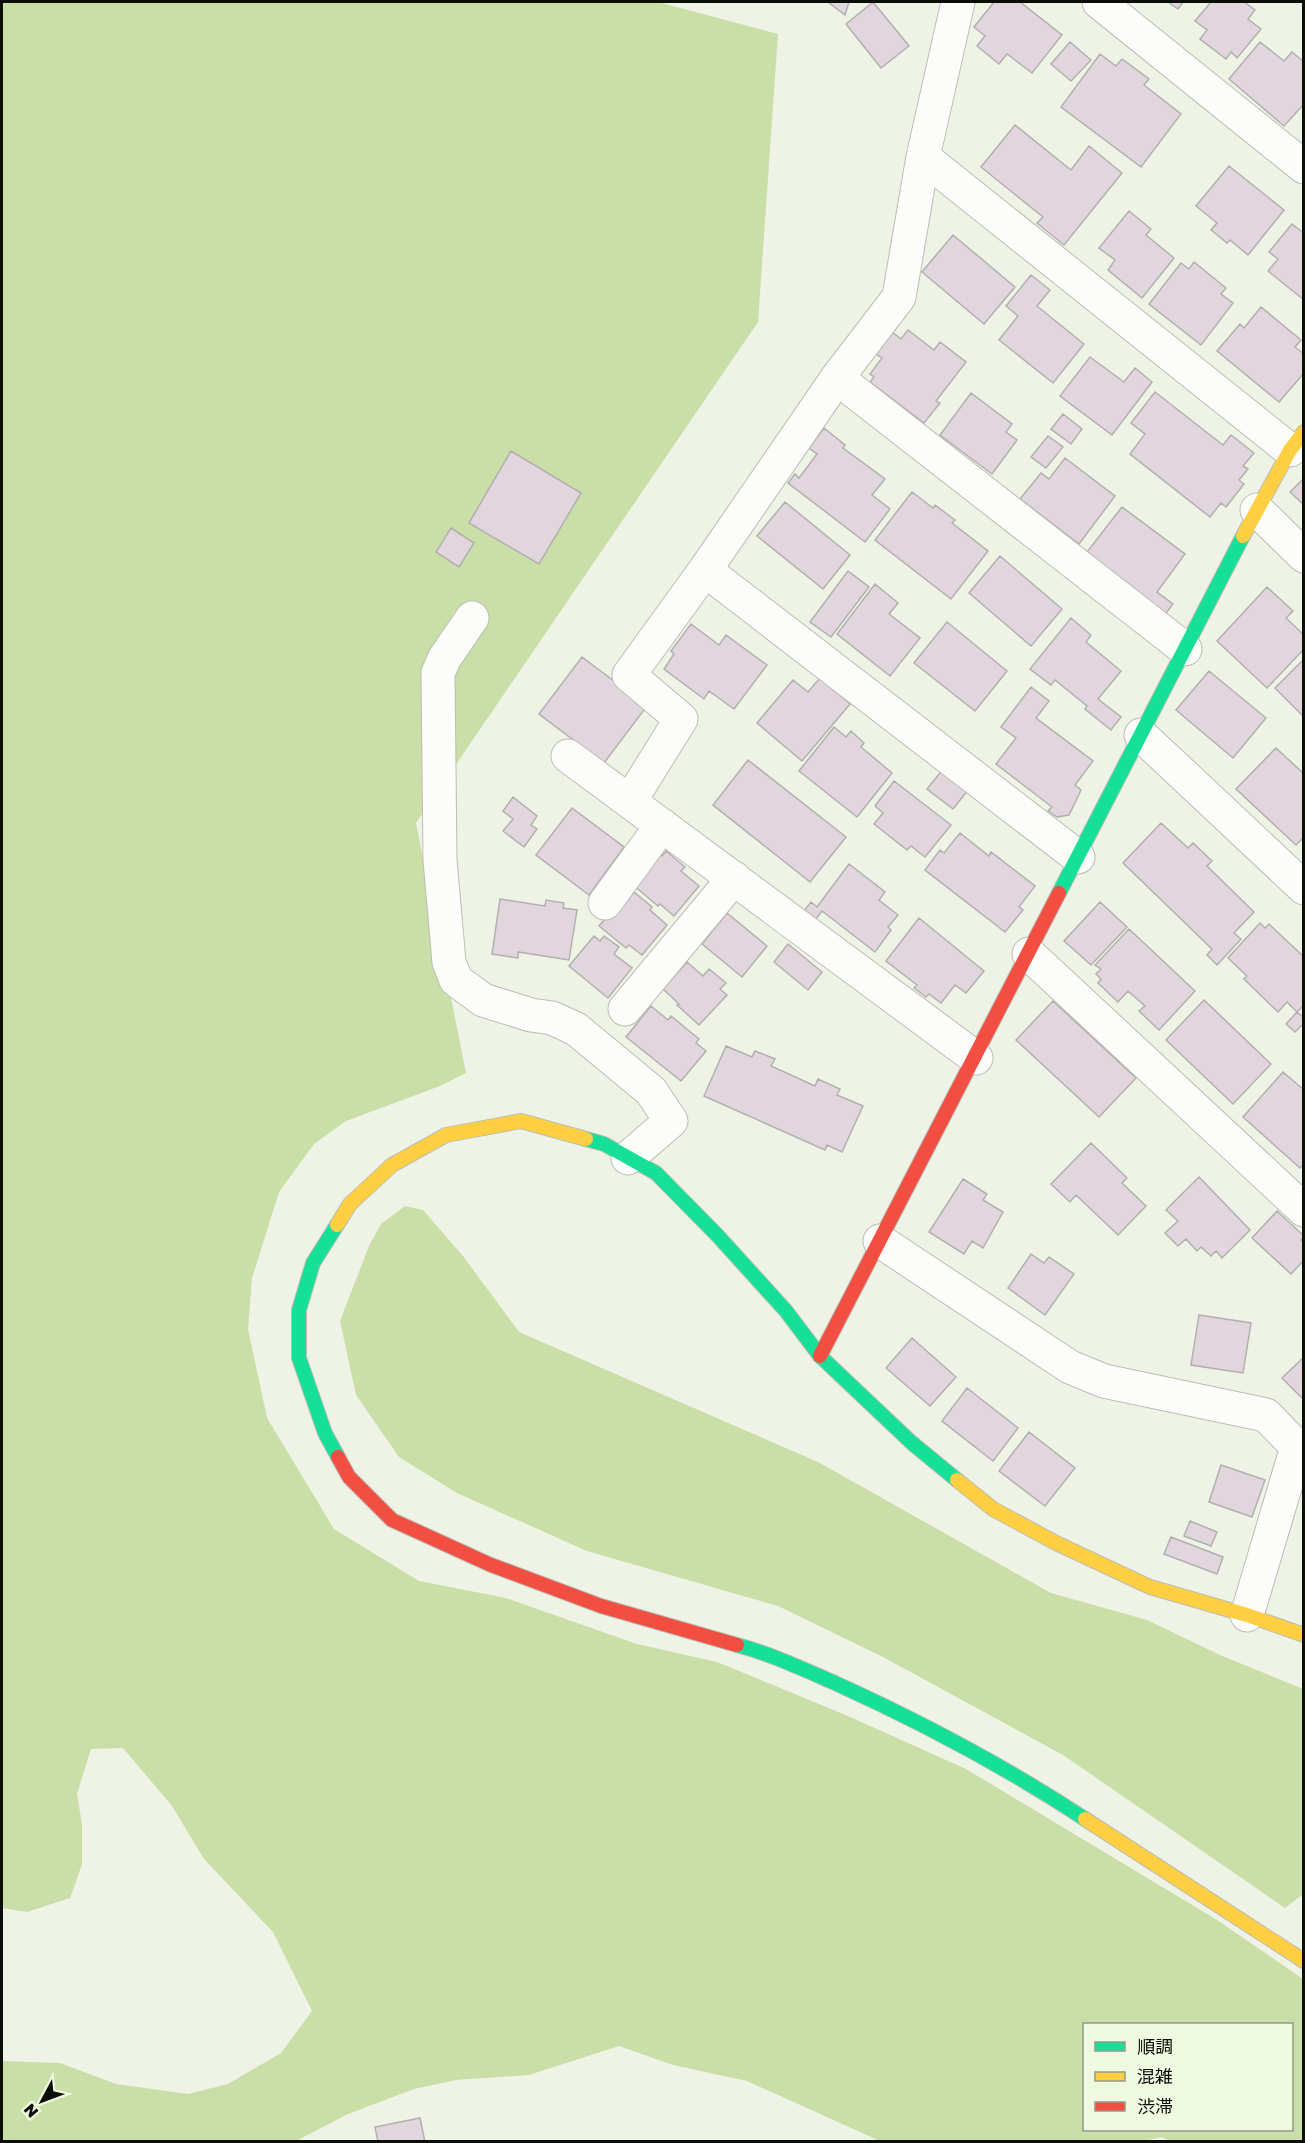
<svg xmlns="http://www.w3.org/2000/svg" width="1305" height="2143" font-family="'Golos Text','Noto Sans JP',sans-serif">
  <rect width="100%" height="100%" fill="#eef3e6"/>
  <path fill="#cadea7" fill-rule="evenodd" d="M2,2H658L778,34L758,322L416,823L466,1073L440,1086L346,1121L314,1144L279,1192L252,1278L248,1329L267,1418L334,1529L419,1581L506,1598L637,1644L717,1662L848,1716L966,1769L1217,1920L1303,1979V2141L1172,2142L1162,2137L1139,2142L880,2141L747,2081L673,2065L619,2046L529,2075L456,2080L414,2089L348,2114L296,2141H2V2061L60,2063L116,2084L188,2094L228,2084L281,2053L312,2011L273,1932L204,1859L172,1806L123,1748L91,1749L77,1794L82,1824V1864L70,1898L27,1912L2,1908ZM1084,2024H1292V2130H1084Z
    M405,1206L423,1210L463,1256L519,1332L818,1462L1051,1593L1147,1620L1220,1655L1303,1689V1894L1285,1908L1063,1755L883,1657L778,1606L587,1551L457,1493L399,1457L356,1395L340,1321L369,1246L381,1224Z"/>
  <path fill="#e1d6dd" stroke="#b2b0ae" stroke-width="1.5" d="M828,2H849L845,15Z
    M873,2L909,46L881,68L846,24Z
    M994,2H1020L1062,35L1032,73L1007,54L999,64L977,46L985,36L974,27Z
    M1168,2H1183L1178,9Z
    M1211,2H1244L1255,10L1248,19L1261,29L1237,58L1231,52L1226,59L1200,39L1207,30L1195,21Z
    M1070,42L1091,60L1071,81L1051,64Z
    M1260,42L1284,61L1292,52L1304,62V104L1284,126L1229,79Z
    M1100,54L1116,66L1122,59L1149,79L1144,85L1181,114L1141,167L1061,107Z
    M1015,125L1071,170L1089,146L1122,173L1064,245L1037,223L1043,217L981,167Z
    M1229,166L1284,210L1248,255L1230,240L1227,243L1211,230L1217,223L1196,206Z
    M1129,211L1151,229L1146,235L1174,258L1142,298L1108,270L1115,260L1099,248Z
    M1292,224L1304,233V300L1268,271L1278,259L1269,252Z
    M953,235L1015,287L984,324L922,272Z
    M1194,262L1226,288L1221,294L1233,303L1201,345L1149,304L1181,263L1189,269Z
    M1031,275L1050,290L1037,306L1084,344L1053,383L999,340L1018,316L1006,306Z
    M1261,307L1301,340L1295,347L1304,354V373L1279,402L1217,351L1240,324L1244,328Z
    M908,330L934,350L940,342L966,362L936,401L940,403L924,423L870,382L874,377L870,374L882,358L875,353L891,331L901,339Z
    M1090,357L1124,382L1135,368L1152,382L1112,435L1060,396Z
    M1155,392L1223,445L1231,435L1254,453L1243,466L1248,469L1239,480L1244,484L1226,507L1221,503L1210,517L1130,454L1145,434L1131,423Z
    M971,393L1012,424L1006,432L1017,440L992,474L940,435Z
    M1063,414L1082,429L1071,444L1051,429Z
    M824,428L845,445L843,448L885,479L872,495L890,509L865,542L788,483L795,474L799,478L817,454L809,448Z
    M1048,436L1063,447L1046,468L1031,457Z
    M511,451L581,493L539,564L469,523Z
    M1065,458L1115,496L1079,544L1020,499L1041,473L1049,479Z
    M1304,478V505L1290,492Z
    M912,492L933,508L935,505L955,520L952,523L988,551L951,599L875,540Z
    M785,502L850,555L823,589L757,536Z
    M1122,507L1185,554L1157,592L1173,604L1164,616L1142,598L1144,596L1087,552Z
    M451,528L474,543L459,567L436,552Z
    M1000,556L1062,609L1031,646L969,593Z
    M848,571L869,587L831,637L810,622Z
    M875,584L898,603L889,614L920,638L890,676L837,634Z
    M1267,587L1293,611L1286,618L1304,635V649L1267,688L1217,641Z
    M1071,618L1091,635L1086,642L1121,671L1098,699L1121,717L1111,730L1085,709L1087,706L1055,680L1051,685L1030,669Z
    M947,622L1007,671L975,711L914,663Z
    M691,624L719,645L726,635L767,665L734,709L709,691L704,699L664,669L674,654L671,651Z
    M582,657L647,706L604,763L539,714Z
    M1303,660H1304V717L1275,688Z
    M1209,671L1266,718L1233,758L1176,710Z
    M820,678L850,704L802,761L757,723L793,680L808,692Z
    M1031,687L1049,701L1036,718L1093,761L1075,785L1081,790L1069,815L1057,817L1048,811L1052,807L996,764L1016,738L1001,727Z
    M834,727L846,737L851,731L864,743L861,747L892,773L857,817L799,771Z
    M1276,748L1304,774V837L1296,845L1236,789Z
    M748,760L846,837L810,882L713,805Z
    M943,769L968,790L953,809L927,789Z
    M894,781L951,825L925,857L911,846L907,850L874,824L883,813L875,806Z
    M513,797L537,816L531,825L537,829L524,847L503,831L513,819L503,811Z
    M572,808L624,847L589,895L536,855Z
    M1161,823L1188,848L1193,843L1212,861L1207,866L1254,912L1234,933L1241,939L1217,965L1207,955L1212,949L1123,863Z
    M960,833L989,856L991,852L1035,886L1019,907L1023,910L1005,932L925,870L940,850L944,853Z
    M666,851L685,867L681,871L699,886L674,916L660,904L658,906L633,885L658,854L662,856Z
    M849,864L885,892L879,900L898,915L888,927L891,930L875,952L822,911L816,919L804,911L811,902L817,907Z
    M634,892L652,907L650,910L667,925L642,955L629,945L626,948L599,926L624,897L628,900Z
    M500,899L545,906L546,900L564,903L563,908L577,910L569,960L518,952V958L492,954Z
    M1100,902L1127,927L1091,965L1064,941Z
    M727,913L767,946L742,977L702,944Z
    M919,918L984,971L966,993L955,985L941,1003L929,994L926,997L914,988L917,985L886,961Z
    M1260,923L1265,928L1269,924L1304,957V1005L1297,1012L1287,1002L1278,1012L1244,979L1247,976L1228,958Z
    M1129,929L1195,991L1159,1030L1139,1011L1145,1006L1128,991L1118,1002L1098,983L1101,979L1096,974L1101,969L1095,965Z
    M594,936L600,941L604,936L619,947L614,954L632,968L608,998L569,966Z
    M788,944L822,972L808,990L774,962Z
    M687,962L703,976L709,969L726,983L720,989L727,995L699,1025L677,1005L679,1004L663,989Z
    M1204,1000L1271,1064L1233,1104L1166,1040Z
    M1053,1001L1136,1078L1099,1117L1016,1040Z
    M651,1006L668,1020L671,1016L699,1039L696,1043L706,1051L681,1081L626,1037Z
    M1297,1012L1304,1018V1023L1295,1032L1286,1024Z
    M726,1046L752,1057L755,1051L775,1059L771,1066L815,1086L818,1079L840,1089L837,1095L863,1106L842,1152L827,1145L825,1150L704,1096Z
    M1283,1072L1304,1090V1164L1300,1168L1243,1117Z
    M1091,1143L1127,1178L1122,1183L1146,1206L1118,1235L1076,1195L1070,1202L1051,1184Z
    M1199,1177L1250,1230L1222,1258L1216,1251L1211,1256L1201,1247L1197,1251L1186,1239L1178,1246L1165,1233L1178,1221L1166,1210Z
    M963,1179L987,1194L983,1200L1003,1212L983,1248L972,1241L964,1254L929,1232Z
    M1277,1211L1304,1236L1301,1240L1304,1242V1260L1291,1274L1252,1238Z
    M1031,1254L1044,1263L1049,1257L1074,1274L1045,1315L1008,1288Z
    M1199,1315L1251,1323L1243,1373L1191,1365Z
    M912,1338L956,1377L930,1406L886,1368Z
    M1304,1357V1400L1282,1378Z
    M967,1388L1018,1428L993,1461L942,1421Z
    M1029,1432L1075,1468L1045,1506L999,1471Z
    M1221,1465L1265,1480L1252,1517L1209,1502Z
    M1190,1521L1217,1532L1211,1546L1184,1536Z
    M1171,1537L1223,1557L1217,1574L1164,1554Z
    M420,2118L425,2142H378L375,2127Z"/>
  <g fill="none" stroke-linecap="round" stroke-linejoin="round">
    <g stroke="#babeb4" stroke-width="35">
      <path id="street" d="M1099,2L1304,167
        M923,157L1290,450
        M837,378L1185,649
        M1257,510L1304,556
        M705,570L1078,857
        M472,618L444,659L438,673L440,860L449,962L456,980L483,1000L531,1015L552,1018L576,1029L651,1091L671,1121L628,1158
        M1141,735L1304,888
        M568,756L976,1058
        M630,801L681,719L629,675L705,570L837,378L899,297L923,157L958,2
        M605,903L662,825
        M1029,954L1304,1210
        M625,1009L734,878
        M880,1241L1070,1367L1104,1381L1266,1415L1297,1447L1247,1615"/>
    </g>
    <g stroke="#babeb4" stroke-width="16">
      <path id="fast" d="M1059,893L1243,536
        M586,1139L604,1144L656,1173L718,1236L786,1311L820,1356L912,1443L957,1480
        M337,1225L313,1263L299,1310V1358L325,1433L338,1457
        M737,1645C771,1654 803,1669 835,1683C921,1722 1006,1767 1085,1819"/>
    </g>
    <g stroke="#babeb4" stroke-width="16">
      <path id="slow" d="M1243,536L1290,450L1304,432
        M337,1225L350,1204L392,1165L446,1135L521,1121L586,1139
        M957,1480L993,1509L1056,1543L1150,1587L1247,1615L1304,1635
        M1085,1819L1304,1961"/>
    </g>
    <g stroke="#babeb4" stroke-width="16">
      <path id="jam" d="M820,1356L1059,893
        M338,1457L349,1477L392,1520L491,1565L601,1606L737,1645"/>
    </g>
    <use href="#street" stroke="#fcfdfb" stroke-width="33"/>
    <use href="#fast" stroke="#16e098" stroke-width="14"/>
    <use href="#slow" stroke="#ffcf43" stroke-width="14"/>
    <use href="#jam" stroke="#f24e42" stroke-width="14"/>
  </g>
  <rect width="1305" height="2143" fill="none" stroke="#0b0e07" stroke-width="6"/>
  <rect x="1083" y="2023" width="210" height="108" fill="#eff9e0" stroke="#949b89" stroke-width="1.5"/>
  <rect x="1095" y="2042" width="30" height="9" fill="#16e098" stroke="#949b89" stroke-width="1.5"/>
  <text x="1137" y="2053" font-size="18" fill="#0b0e07">順調</text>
  <rect x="1095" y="2072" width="30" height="9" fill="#ffcf43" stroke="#949b89" stroke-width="1.5"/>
  <text x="1137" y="2083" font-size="18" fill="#0b0e07">混雑</text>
  <rect x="1095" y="2102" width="30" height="9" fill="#f24e42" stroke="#949b89" stroke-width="1.5"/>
  <text x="1137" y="2113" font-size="18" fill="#0b0e07">渋滞</text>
  <g transform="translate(42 2101) rotate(229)" stroke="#eff9e0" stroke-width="4.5" paint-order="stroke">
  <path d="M0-4.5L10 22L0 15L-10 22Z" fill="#0b0e07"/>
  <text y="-9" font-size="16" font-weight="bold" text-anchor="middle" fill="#0b0e07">N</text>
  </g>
</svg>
